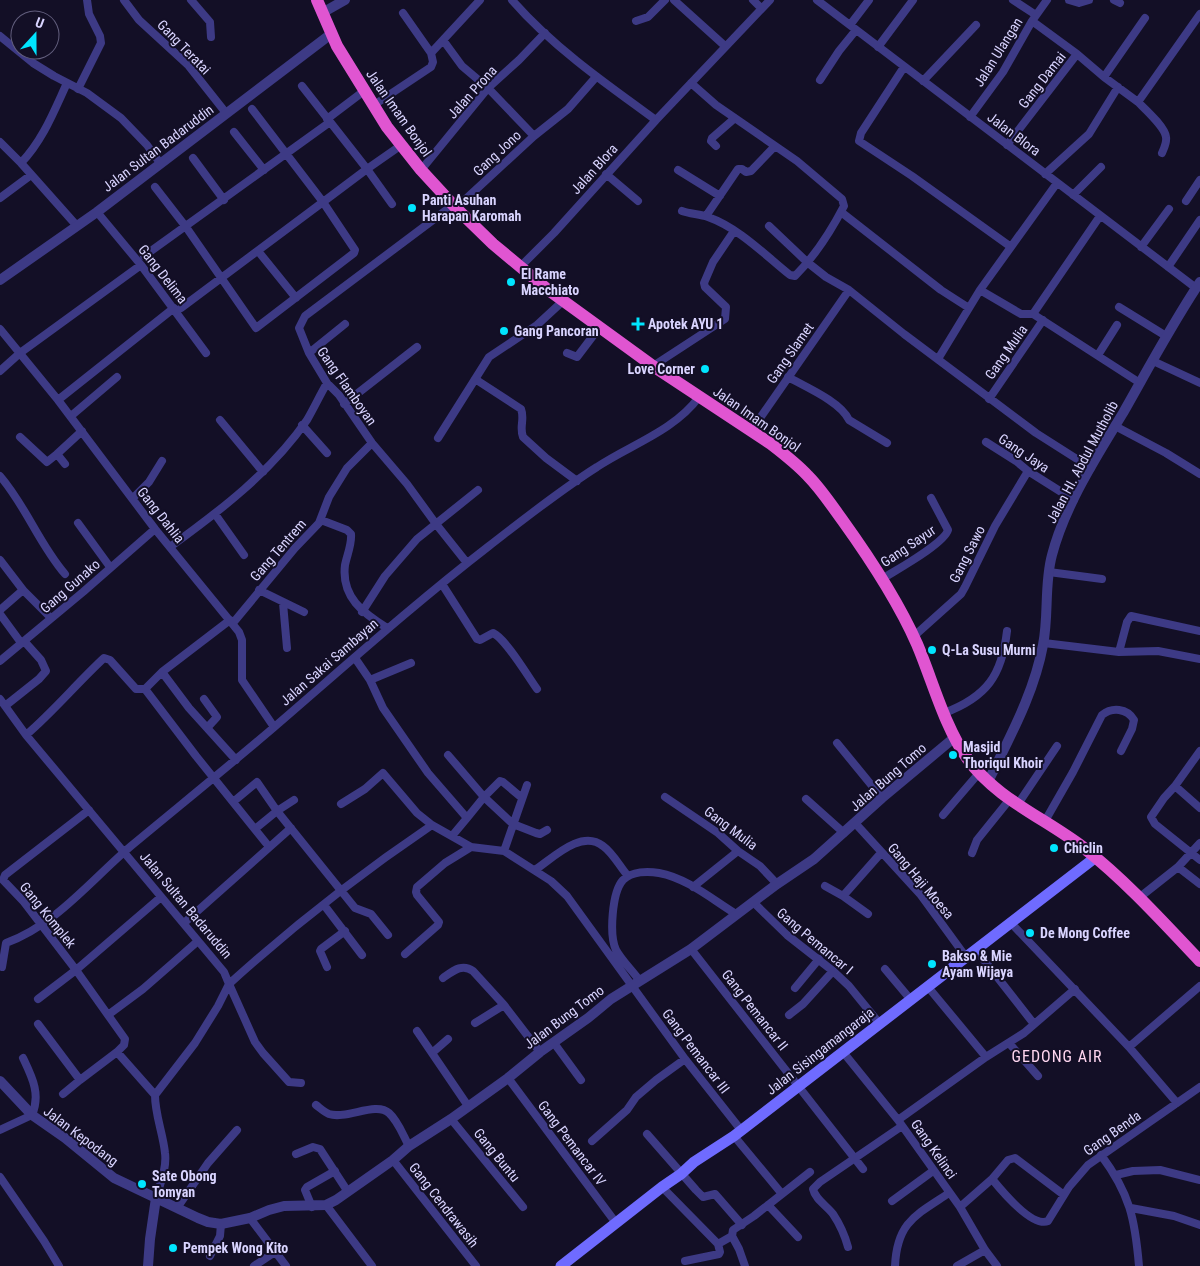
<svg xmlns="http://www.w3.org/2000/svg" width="1200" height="1266" font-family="'Roboto Condensed',sans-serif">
  <rect width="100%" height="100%" fill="#130f26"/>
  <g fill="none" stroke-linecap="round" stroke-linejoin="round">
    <path stroke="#3d3a85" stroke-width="8" d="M124,0L139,20L188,65L226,113
      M191,0L210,22L211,37
      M512,0C553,47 606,84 656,120
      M674,0L725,46
      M753,0L761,8
      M817,0L1196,288
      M1013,0L1036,15
      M1069,0L1079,3L1089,0
      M1114,0L1120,3
      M403,13L431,53
      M636,21L648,17L665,0
      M1032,21L1077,54L1104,77L1138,102L1200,14
      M850,25L869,0
      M0,36L33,63L54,76L87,93L121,118L147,145L160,163
      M443,40L462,66L488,88L534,136
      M878,47L913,0
      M904,67L861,133L859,141L912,176L1011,247
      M1104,77L1145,18
      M820,80L839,51L856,30
      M923,81L976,25
      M78,89L101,43L100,36L89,14L87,0
      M1138,102C1146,110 1165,127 1166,137C1167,143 1164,148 1162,153
      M374,105L431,67L433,62L431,53L480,0
      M970,117L1003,72L1032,21L1047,0
      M327,119L364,91
      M234,132L264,170
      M0,142L21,163L77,226
      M1007,145L1077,54
      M716,146L711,141L712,138L735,118
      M193,158L224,200
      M21,163C43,140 54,111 67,83
      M421,170L488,88L519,60L545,33
      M678,170L720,196
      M606,174L638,201
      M1045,174L1089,134L1118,87
      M155,187L186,227L256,328L354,253L355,250L323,202L367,169L302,86
      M1073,195L1101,167
      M0,198L31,175
      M1186,201L1200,180
      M392,204L367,169L400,146
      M453,205L305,316L299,328L309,353L327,383L339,395L372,443L407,484L436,524L467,563
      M456,208L534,136L568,109L596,77
      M682,211C690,214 700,214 708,217C739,228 765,255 790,275L795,276C814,257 831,231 844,206L842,199L797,161L716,105L691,83
      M97,212L141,265L206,353
      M841,212L941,290L969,308
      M706,216L738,169H742L746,172L751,171L775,146
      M769,226L807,262L826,277L849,290L904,334L1036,433L1091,468
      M1141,247L1169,209
      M258,251L296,298
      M144,256L330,122
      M520,267L554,233L656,120L770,0
      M1168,267L1200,220
      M980,290L1021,314H1033L1140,383
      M1119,307L1166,336
      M181,308L323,202L252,109
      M1033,314L1100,216
      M0,329L58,400L155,529L239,632L242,640V680L274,727
      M309,353L345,324
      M567,353L577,357L599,328
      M1098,355L1117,325
      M938,359L980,290L1057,183
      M1153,361L1200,383
      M653,366L725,319L726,307L705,287L704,283L713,262L734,231
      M0,371L20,353L141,265
      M788,377C806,387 841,402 849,420L887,443
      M475,379L521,409C525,419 519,427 523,437L546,458L577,481
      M989,399L1043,320
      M58,400L174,308
      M344,404L417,347
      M71,416L117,377
      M220,420L263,472
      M302,425L327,453
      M1115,426L1166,453L1200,474
      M751,431L849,290
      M20,437L47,462L57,454
      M438,438L489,357L537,325L563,301
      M986,442L1016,461L1028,471L1074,500
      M65,464L57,454L82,431
      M0,476C26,506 39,544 65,574
      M133,498L149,482L162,461
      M215,514L244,555
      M321,520L347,530L351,534C352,544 347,555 345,565C341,597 363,613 387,628
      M78,523L110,567
      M170,547C221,510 271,472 307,420C314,408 320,395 327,383
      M0,560L23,590
      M1049,572L1102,579
      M882,579C896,570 944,544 948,530L931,498
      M442,584L477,639L480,640L493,633C506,639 527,675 537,689
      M259,590L304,612
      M283,603L287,648
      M0,610L23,590L48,615
      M362,612L385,576L417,539L478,490
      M0,614L19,640
      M233,623L295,548L319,523L329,497L347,468L372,443
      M913,637L961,594L965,587L995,526L1028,471
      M1044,643L1119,652L1158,651L1200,659
      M1119,652L1127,622L1131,616L1200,631
      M355,658L370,680L383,708L428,773L467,818L452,836
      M0,661L83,592L155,529
      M162,672L189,708L236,760
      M370,680L411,663
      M145,689L196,756L266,843
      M0,699L26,735L224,972L229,984L218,1006L195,1043L155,1095C155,1115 163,1133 165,1153C167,1168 160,1184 156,1198
      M204,699L217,717L207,728
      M5,706L39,679L46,671L41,660L24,641
      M944,713C987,697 1002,675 1007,631
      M26,735C54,711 77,683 104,658L110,660L136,689H145L162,672L230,620
      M837,743L882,798
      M1200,751L1175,786L1164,798L1151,817L1155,824L1200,860
      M448,755L484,797L467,818
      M1175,786L1200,808
      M665,797L718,833L738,851L760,866L777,884
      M522,798L503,782L500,781L484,797L513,824L536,833L540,834L547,830
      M806,799L844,833
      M233,802L257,782L277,811L294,800
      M341,804L365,789L383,773L417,813L432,825
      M1018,804L1057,746
      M943,815L979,773
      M1045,821L1073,772L1102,715C1112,707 1127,708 1134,720L1132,729L1121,751
      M855,823L920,894L966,957
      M255,829L277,811L355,908L371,914L388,935
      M504,851L551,881L567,896L685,1059L741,1130
      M972,853L977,840L1010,799
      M1178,867L1200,884
      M535,870C553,858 581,829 603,846C613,853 620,867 628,876
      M825,886L843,896
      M693,887L738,851
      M1140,897L1178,867L1200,843
      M753,902L787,935L833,971L849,986L880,1024
      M324,905L362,955
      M868,914L843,896L881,853
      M184,923L291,828
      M1011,923L1129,1047L1177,1103
      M691,949L863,1169
      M976,950L1034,1024
      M405,954L438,925L439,922L417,895L416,892L417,887L445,863L471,847
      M2,967L6,943C56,925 91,880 131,846C178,807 225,769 272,729C344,667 414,604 489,546C524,519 559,491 597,467C630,445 674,431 699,397
      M327,967L320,951L321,949L345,931
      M885,969L911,1000
      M443,978C453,971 462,963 473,971L504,1005L540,1052
      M639,980C632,970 622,961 616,950C609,935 612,892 623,880C632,871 648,871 659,873C687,878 713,900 736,914
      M928,987L986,1057
      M795,988L819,959
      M38,999L76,970L24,902L3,880L5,875L89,810
      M108,1015L143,989L198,941
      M789,1015L803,1004L833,971
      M475,1023L504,1005
      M38,1024L80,1080L117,1052L155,1095
      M417,1031L468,1106
      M554,1043L581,1080
      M1009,1043L1038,1076
      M1129,1047L1200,986
      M117,1052L124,1045L125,1039L76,970L161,897
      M843,1052L898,1120L960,1207L985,1250L997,1266
      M432,1053L448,1039
      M508,1078L616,1223
      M301,1083L289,1082L263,1053L255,1042L229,984C293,926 361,873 432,825L471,847L504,851L527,785
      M63,1094L80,1080
      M316,1105C320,1108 324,1112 329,1114C346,1120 376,1101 389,1113C398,1121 403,1135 409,1146
      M451,1119L523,1207
      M898,1120L986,1057L1024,1033L1075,989
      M0,1130L32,1115C41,1094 32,1077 23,1058
      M647,1134L696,1190L703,1197L715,1194L742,1225
      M734,1136L782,1194
      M592,1141L627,1110L636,1097L656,1080L685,1059
      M296,1154L313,1147L320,1149L348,1192
      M1101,1155C1130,1194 1135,1219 1139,1266
      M393,1160L476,1266
      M1116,1175L1133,1171L1160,1170L1200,1180
      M0,1177L44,1241L59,1266
      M992,1179L1008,1160L1015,1158L1064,1195
      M662,1187L718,1244
      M892,1201L933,1171
      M326,1205L372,1266
      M768,1205L798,1237
      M312,1207L305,1190L307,1187L335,1171
      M960,1207L992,1179C1001,1190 1032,1228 1048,1221L1069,1187L1088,1165L1200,1087
      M177,1208L208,1163L237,1130
      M1131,1208L1174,1216L1200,1225
      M250,1218L286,1266
      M732,1236L739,1249L745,1266
      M718,1244L732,1236L733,1230L754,1216L810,1172
      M848,1247C845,1236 839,1223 833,1214C827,1206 815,1199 813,1189L820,1182L902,1126
      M210,1256L220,1236L221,1224
      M685,1261L719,1254L720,1252L718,1244
      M254,1266L275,1252
      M895,1266C897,1222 916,1215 949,1193
      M957,1266L985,1250"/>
    <path stroke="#3d3a85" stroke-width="10" d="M322,13L345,0
      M0,280L97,212L331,34
      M988,782C1009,738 1034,694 1043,645C1049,615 1044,584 1052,555C1065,505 1097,456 1123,413C1148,369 1172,324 1200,282
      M0,1081L32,1115L65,1138L114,1178L198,1218L208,1222L221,1224L250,1218L269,1210L284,1206L326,1205L336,1200L393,1160L409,1146L451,1119L508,1078L540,1052L588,1018L611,999L691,949L777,884L814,859L882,798L955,737
      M148,1266L150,1239L156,1198"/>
    <path stroke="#6f6bff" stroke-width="11" d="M561,1266L662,1187L681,1174L694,1162L734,1136L1096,857"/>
    <path stroke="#e055d1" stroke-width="12" d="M317,0L337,46L387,127L421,170L456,208L493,244L547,289L653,366L771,444C784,454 797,464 808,476C821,489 832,506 843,521C871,560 898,601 917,644C932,679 945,728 967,758C996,799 1045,818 1084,848C1126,881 1163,922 1200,961"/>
  </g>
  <g fill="#00e5ff" stroke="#130f26" stroke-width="2">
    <circle cx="412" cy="208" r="5"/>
    <circle cx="511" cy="282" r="5"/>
    <path d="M635.5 316.5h5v5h5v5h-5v5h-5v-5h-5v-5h5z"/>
    <circle cx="504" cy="331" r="5"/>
    <circle cx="705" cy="369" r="5"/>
    <circle cx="932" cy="650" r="5"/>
    <circle cx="953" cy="755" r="5"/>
    <circle cx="1054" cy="848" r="5"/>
    <circle cx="1030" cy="933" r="5"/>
    <circle cx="932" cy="964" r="5"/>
    <circle cx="142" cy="1184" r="5"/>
    <circle cx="173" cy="1248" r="5"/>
  </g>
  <g text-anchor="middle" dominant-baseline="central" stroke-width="4" stroke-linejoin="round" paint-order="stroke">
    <g font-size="14" fill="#d9d4ff" stroke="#130f26">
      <text transform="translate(184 47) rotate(46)">Gang Teratai</text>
      <text transform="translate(998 52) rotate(-58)">Jalan Ulangan</text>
      <text transform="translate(1042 80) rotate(-52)">Gang Damai</text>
      <text transform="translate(472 92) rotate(-48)">Jalan Prona</text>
      <text transform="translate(399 113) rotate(55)">Jalan Imam Bonjol</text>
      <text transform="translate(1014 134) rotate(37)">Jalan Blora</text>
      <text transform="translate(158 148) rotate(-37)">Jalan Sultan Badaruddin</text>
      <text transform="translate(497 153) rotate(-43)">Gang Jono</text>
      <text transform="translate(594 169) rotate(-48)">Jalan Blora</text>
      <text transform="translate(163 274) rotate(52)">Gang Delima</text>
      <text transform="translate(1006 352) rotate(-55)">Gang Mulia</text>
      <text transform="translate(790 353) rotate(-55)">Gang Slamet</text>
      <text transform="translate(347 386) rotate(55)">Gang Flamboyan</text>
      <text transform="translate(757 419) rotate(35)">Jalan Imam Bonjol</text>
      <text transform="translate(1024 453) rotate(34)">Gang Jaya</text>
      <text transform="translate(1082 462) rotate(-62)">Jalan HI. Abdul Mutholib</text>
      <text transform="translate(161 515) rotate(52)">Gang Dahlia</text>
      <text transform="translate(908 546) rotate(-34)">Gang Sayur</text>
      <text transform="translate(278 550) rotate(-49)">Gang Tentrem</text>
      <text transform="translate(967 554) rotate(-63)">Gang Sawo</text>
      <text transform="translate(70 586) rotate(-41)">Gang Gunako</text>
      <text transform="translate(329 662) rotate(-41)">Jalan Sakai Sambayan</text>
      <text transform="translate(888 777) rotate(-41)">Jalan Bung Tomo</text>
      <text transform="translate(731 828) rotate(37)">Gang Mulia</text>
      <text transform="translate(921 881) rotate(50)">Gang Haji Moesa</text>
      <text transform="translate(186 905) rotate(50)">Jalan Sultan Badaruddin</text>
      <text transform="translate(48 915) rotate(51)">Gang Komplek</text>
      <text transform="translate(815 941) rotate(40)">Gang Pemancar I</text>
      <text transform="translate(755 1010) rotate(52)">Gang Pemancar II</text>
      <text transform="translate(564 1017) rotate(-37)">Jalan Bung Tomo</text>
      <text transform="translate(696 1051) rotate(53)">Gang Pemancar III</text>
      <text transform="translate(820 1051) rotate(-38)">Jalan Sisingamangaraja</text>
      <text transform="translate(1112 1133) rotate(-35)">Gang Benda</text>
      <text transform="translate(81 1136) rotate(37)">Jalan Kepodang</text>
      <text transform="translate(572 1143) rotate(53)">Gang Pemancar IV</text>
      <text transform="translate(934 1149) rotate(55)">Gang Kelinci</text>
      <text transform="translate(497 1155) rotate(51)">Gang Buntu</text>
      <text transform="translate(444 1205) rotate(52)">Gang Cendrawasih</text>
    </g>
    <g font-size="14" font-weight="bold" fill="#d9d4ff" stroke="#130f26" text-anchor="start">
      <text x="422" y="200">Panti Asuhan<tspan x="422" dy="16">Harapan Karomah</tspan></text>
      <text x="521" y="274">El Rame<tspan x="521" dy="16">Macchiato</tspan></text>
      <text x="648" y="324">Apotek AYU 1</text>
      <text x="514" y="331">Gang Pancoran</text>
      <text x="695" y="369" text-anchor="end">Love Corner</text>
      <text x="942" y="650">Q-La Susu Murni</text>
      <text x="963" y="747">Masjid<tspan x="963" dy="16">Thoriqul Khoir</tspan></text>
      <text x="1064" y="848">Chiclin</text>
      <text x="1040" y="933">De Mong Coffee</text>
      <text x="942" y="956">Bakso &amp; Mie<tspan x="942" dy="16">Ayam Wijaya</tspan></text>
      <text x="152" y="1176">Sate Obong<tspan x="152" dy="16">Tomyan</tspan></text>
      <text x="183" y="1248">Pempek Wong Kito</text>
    </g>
    <g font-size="16" letter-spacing="1" fill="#ffd6f0" stroke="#130f26">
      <text x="1057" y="1056">GEDONG AIR</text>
    </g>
  </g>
  <g transform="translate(35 35) rotate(21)"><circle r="24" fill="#130f26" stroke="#625e7d"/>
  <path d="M0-4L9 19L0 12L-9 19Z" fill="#00e5ff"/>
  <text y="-8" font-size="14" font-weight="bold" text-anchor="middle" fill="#d9d4ff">U</text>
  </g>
</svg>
